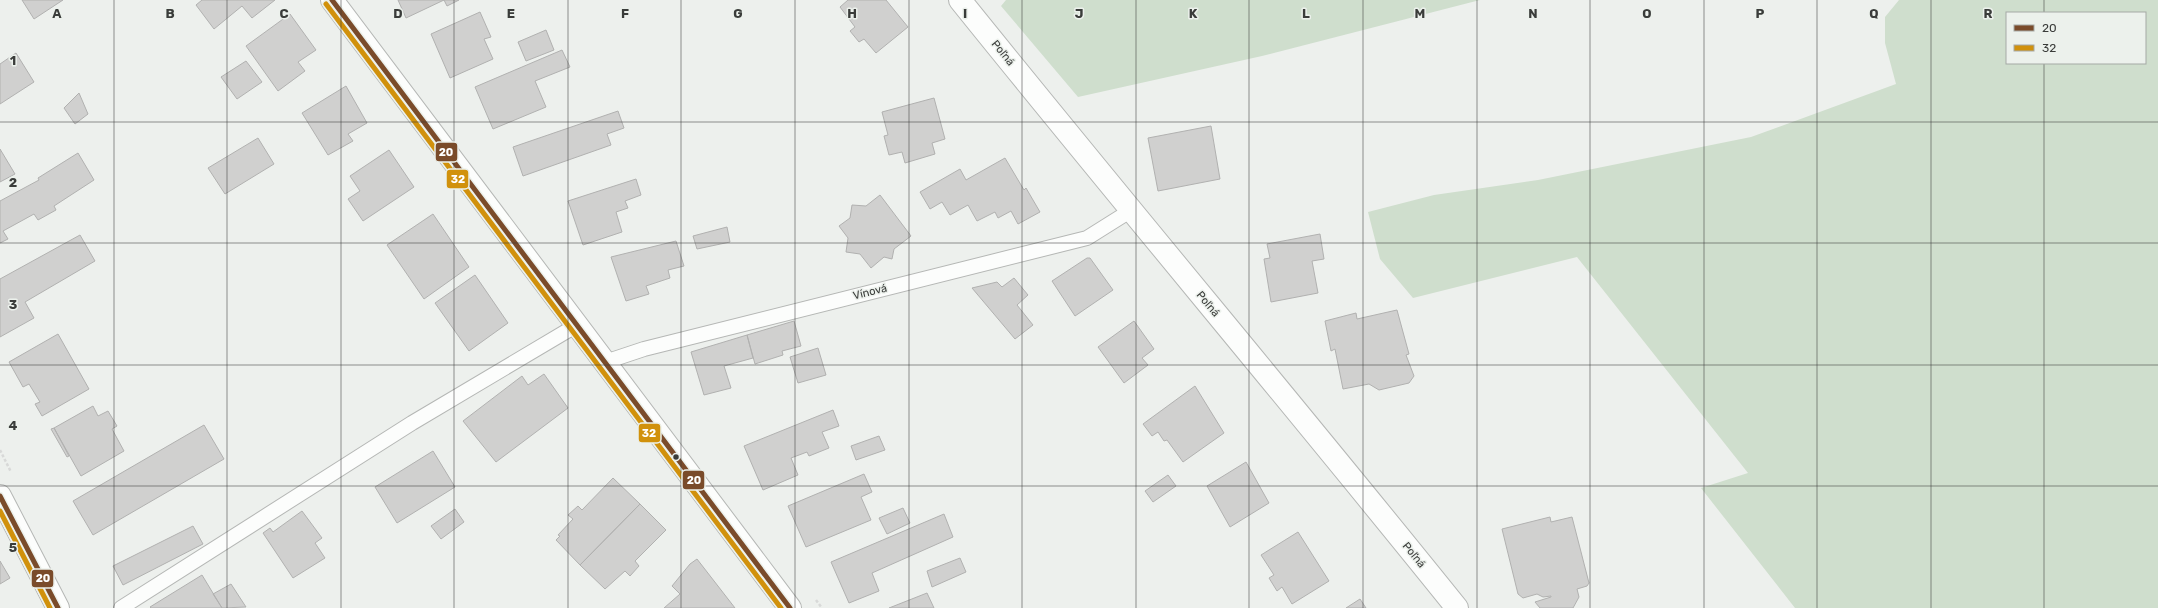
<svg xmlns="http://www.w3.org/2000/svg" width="2158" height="608" font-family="Rubik,sans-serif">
  <rect width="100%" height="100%" fill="#edf0ed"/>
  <path fill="#cfdecd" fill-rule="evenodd" d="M1006,0H1480L1262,56L1078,97L1001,6Z
    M1899,0H2158V608H1795L1701,488L1748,473L1577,257L1413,298L1380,259L1368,212L1434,195L1538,180L1751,137L1896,84L1885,43V17ZM2007,13H2145V63H2007Z"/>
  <path fill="#d0d0cf" stroke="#b1b1b0" d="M22,0H63L34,19Z
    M202,0H275L252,18L242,6L214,29L196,5Z
    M398,0H459L447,6L444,0L406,18Z
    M848,0H886L908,27L876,53L864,39L859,42L850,31L855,27L840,7Z
    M480,12L491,37L484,39L493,59L450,78L431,34Z
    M290,14L316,50L298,62L305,71L278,91L246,46Z
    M546,30L554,50L526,61L518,42Z
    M562,50L570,67L535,81L546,107L493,129L475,87Z
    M16,53L34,82L0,104V64Z
    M246,61L262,82L237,99L221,77Z
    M346,86L367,123L348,134L353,141L328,155L302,113Z
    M79,93L88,114L75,124L64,108Z
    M934,98L945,139L932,143L935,154L905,163L902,152L889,155L884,136L888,135L882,112Z
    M618,111L624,128L607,134L611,145L523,176L513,147Z
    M1211,126L1220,179L1158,191L1148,138Z
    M258,138L274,164L225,194L208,168Z
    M0,149L15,174L0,182Z
    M389,150L414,187L363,221L348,199L360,191L350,176Z
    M78,153L94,180L54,206L56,210L38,220L34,214L3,231L8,239L0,243V201L39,180L38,178Z
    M1005,158L1024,190L1026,188L1040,212L1018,224L1011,211L998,218L995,212L977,221L968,205L950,215L942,202L930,209L920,192L960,169L966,180Z
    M636,179L641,195L625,201L628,208L616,212L622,232L583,245L568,201Z
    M880,195L911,236L894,249L892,259L884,257L871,268L860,254L846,252L848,238L839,226L850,218L852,205L866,206Z
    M433,214L469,267L424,299L387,245Z
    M727,227L730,242L697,249L693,236Z
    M1320,234L1324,259L1312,261L1318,293L1271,302L1264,259L1270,258L1267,244Z
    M80,235L95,261L25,302L34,318L0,337V279Z
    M676,241L684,266L668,270L670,278L646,286L649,294L626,301L611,257Z
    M1087,258H1090L1113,290L1075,316L1052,281Z
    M475,275L508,323L469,351L435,303Z
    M1014,278L1028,295L1017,305L1033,325L1015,339L972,288L997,282L1002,287Z
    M1397,310L1409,354L1406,355L1414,376L1409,383L1379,390L1369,384L1343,389L1335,349L1331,351L1325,321L1356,313L1357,319Z
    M794,321L801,346L782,351L783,355L755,364L747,335Z
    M1134,321L1154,349L1142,358L1148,365L1124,383L1098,347Z
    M58,334L89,389L42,416L35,404L40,402L29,384L23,387L9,362Z
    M747,335L753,358L724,366L731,388L704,395L691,352Z
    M818,348L826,375L798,383L790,357Z
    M544,374L568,408L496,462L463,421L522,376L528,385Z
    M1195,386L1224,433L1183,462L1167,440L1164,441L1158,432L1152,436L1143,424Z
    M93,406L98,416L108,411L117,426L112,429L124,451L81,476L54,428Z
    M833,410L839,426L822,432L829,448L809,456L807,452L791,458L798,475L763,490L744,446Z
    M204,425L224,459L93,535L73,501Z
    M54,428L69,456L67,457L51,429Z
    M879,436L885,450L856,460L851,446Z
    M433,451L455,487L397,523L375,487Z
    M1246,462L1269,503L1230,527L1207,486Z
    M864,474L872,492L861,497L871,520L806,547L788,506Z
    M1168,475L1176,486L1153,502L1145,491Z
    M613,478L640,504L580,565L556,540L560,536L558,535L573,519L568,515L578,506L582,510Z
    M640,504L666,530L635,561L639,566L630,576L625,571L605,589L580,565Z
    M903,508L910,523L887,534L879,518Z
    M455,509L464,522L441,539L431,526Z
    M302,511L322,538L315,543L325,558L293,578L263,533L270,528L273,532Z
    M944,514L953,537L872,573L879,591L849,603L831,562Z
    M1550,517L1551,522L1572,517L1589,583L1587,586L1577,589L1579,597L1573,608H1540L1535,602L1551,597V596L1543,597L1537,594L1523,598L1518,594L1502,529Z
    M193,526L203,544L123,585L113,566Z
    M1298,532L1329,581L1292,604L1282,587L1277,591L1269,578L1274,575L1261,555Z
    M960,558L966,572L932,587L927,571Z
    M697,559L735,608H664L680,594L672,586L690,564Z
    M0,561L10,578L0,584Z
    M202,575L222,608H151L150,607Z
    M231,584L246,607L222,608L213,594Z
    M927,593L934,608H889Z
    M1360,599L1366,608H1346Z"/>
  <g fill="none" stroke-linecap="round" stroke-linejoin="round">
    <g stroke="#b5b7b5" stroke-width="16">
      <path id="service" d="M605,362L644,349L1087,238L1130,211
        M121,608L412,423L577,325"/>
    </g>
    <g stroke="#b5b7b5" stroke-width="24">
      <path id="minor" d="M332,0L790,608
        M960,0C1124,204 1293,404 1457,608
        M0,496L58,608"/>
    </g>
    <path stroke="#d8d9d8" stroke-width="2.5" stroke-dasharray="3 2" stroke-linecap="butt" d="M0,450L11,472
      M816,600L822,608"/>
    <use href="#service" stroke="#fcfdfc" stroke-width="14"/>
    <use href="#minor" stroke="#fcfdfc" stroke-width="22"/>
    <g stroke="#ecf1ec" stroke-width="8">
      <path id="bus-1" d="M332,0L790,608
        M0,496L58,608"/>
    </g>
    <g stroke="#ecf1ec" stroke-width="8">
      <path id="bus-2" d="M326,4L781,608
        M0,511L50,608"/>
    </g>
    <use href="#bus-1" stroke="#7a4b2a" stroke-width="5"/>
    <use href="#bus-2" stroke="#d1910c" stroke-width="5"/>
  </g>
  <path fill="none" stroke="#3a3c3a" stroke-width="1" stroke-opacity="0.55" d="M114,0V608M227,0V608M341,0V608M454,0V608M568,0V608M681,0V608M795,0V608M909,0V608M1022,0V608M1136,0V608M1249,0V608M1363,0V608M1477,0V608M1590,0V608M1704,0V608M1817,0V608M1931,0V608M2044,0V13M2044,63V608M0,122H2158M0,243H2158M0,365H2158M0,486H2158"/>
  <circle fill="#3a3c3a" stroke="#ecf1ec" stroke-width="1.5" cx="676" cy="457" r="3.5"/>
  <g text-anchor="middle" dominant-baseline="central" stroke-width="3" stroke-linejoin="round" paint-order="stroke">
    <g font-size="11" fill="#3a3c3a" stroke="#ecf1ec">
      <text transform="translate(1003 53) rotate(51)">Poľná</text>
      <text transform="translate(870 292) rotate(-14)">Vínová</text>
      <text transform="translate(1208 304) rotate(50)">Poľná</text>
      <text transform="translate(1414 555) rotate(51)">Poľná</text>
    </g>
  </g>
  <g font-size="13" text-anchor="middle" font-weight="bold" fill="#3a3c3a" stroke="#ecf1ec" stroke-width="3" stroke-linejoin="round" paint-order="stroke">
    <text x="57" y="18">A</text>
    <text x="170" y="18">B</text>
    <text x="284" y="18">C</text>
    <text x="398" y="18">D</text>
    <text x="511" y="18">E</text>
    <text x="625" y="18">F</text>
    <text x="738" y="18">G</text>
    <text x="852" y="18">H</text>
    <text x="965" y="18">I</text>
    <text x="1079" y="18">J</text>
    <text x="1193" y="18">K</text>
    <text x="1306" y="18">L</text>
    <text x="1420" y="18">M</text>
    <text x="1533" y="18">N</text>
    <text x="1647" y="18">O</text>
    <text x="1760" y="18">P</text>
    <text x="1874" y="18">Q</text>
    <text x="1988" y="18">R</text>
    <text x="13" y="65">1</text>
    <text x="13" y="187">2</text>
    <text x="13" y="309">3</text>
    <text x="13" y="430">4</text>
    <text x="13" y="552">5</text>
  </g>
  <g stroke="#ecf1ec" stroke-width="1.5">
    <rect x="435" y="142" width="23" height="20" rx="4" fill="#7a4b2a"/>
    <rect x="446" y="169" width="23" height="20" rx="4" fill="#d1910c"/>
    <rect x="638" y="423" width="23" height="20" rx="4" fill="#d1910c"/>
    <rect x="682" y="470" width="23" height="20" rx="4" fill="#7a4b2a"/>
    <rect x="31" y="569" width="23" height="19" rx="4" fill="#7a4b2a"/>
  </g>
  <g font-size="11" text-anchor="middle" font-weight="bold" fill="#fff">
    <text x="446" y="156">20</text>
    <text x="458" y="183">32</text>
    <text x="649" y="437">32</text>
    <text x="694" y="484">20</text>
    <text x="43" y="582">20</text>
  </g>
  <rect x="2006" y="12" width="140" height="52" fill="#ecf1ec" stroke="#a5a9a5"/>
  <rect x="2014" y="25" width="20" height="6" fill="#7a4b2a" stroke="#a5a9a5"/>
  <text x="2042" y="32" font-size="12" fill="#3a3c3a">20</text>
  <rect x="2014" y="45" width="20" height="6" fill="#d1910c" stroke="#a5a9a5"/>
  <text x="2042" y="52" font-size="12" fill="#3a3c3a">32</text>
</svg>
